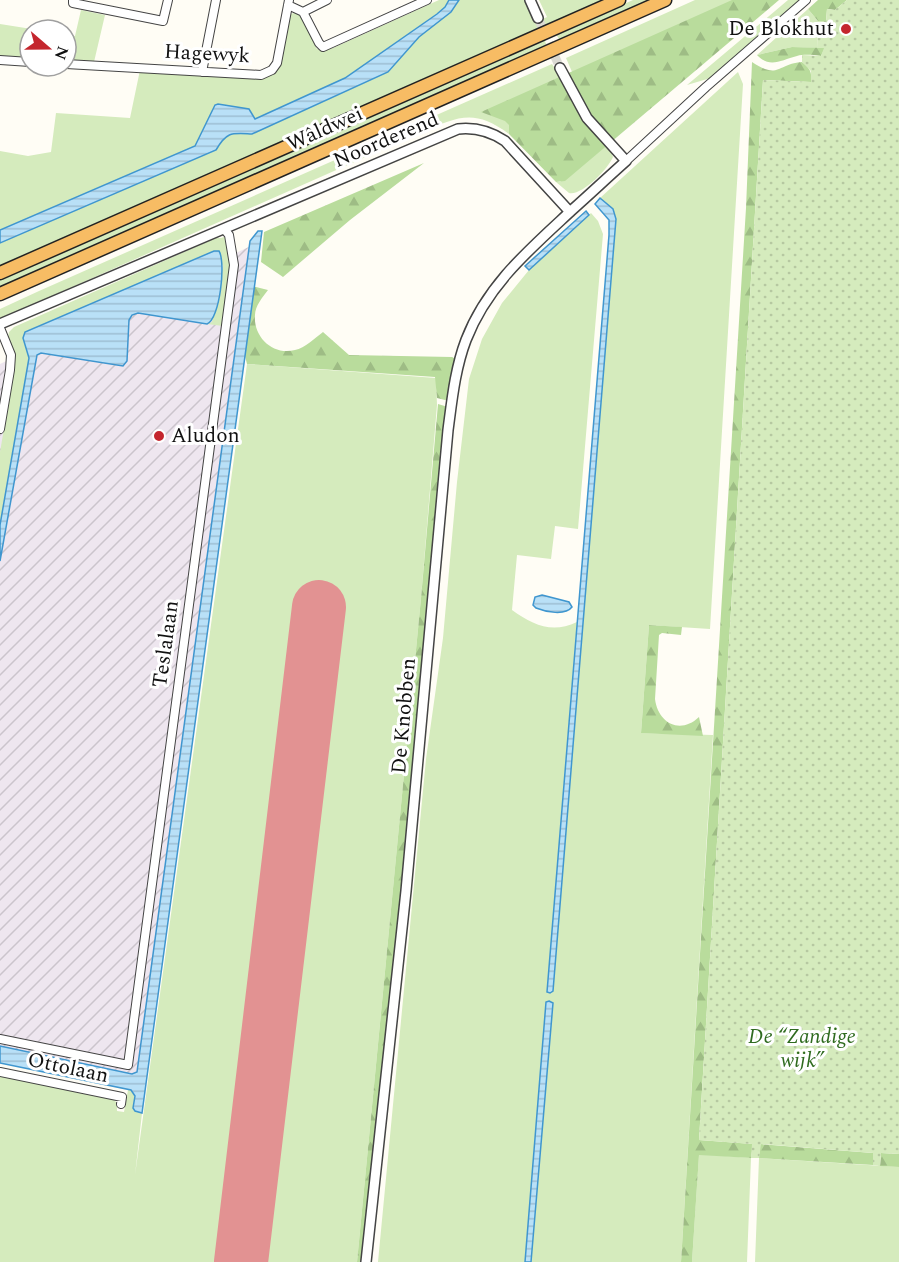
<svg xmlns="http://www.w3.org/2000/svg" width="899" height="1262" font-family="Spectral,serif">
  <defs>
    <pattern id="industrial-furrows" width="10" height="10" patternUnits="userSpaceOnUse" patternTransform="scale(1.5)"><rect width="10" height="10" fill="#eee6ef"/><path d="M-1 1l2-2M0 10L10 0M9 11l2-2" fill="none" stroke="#cbc4cc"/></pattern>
    <pattern id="forest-firs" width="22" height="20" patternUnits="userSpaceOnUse" patternTransform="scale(1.5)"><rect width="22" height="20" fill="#b9dc9c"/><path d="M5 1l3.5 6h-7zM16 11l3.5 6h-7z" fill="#9ebc85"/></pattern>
    <pattern id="garden-dots" width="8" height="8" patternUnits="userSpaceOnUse" patternTransform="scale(1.5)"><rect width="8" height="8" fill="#d5ebbd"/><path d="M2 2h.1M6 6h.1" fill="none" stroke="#b6c8a1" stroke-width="1.8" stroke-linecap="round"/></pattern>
    <pattern id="water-rules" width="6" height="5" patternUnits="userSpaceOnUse" patternTransform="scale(1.5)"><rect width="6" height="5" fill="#b9e0f7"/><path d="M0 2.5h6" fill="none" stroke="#9ebfd3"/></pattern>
  </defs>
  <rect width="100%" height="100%" fill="#fffdf5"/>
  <path fill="url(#industrial-furrows)" d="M255,244L139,1085L0,1056V364Z"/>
  <path fill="#d5ebbd" d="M439,0H449L445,7L437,14L345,78L255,119L249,109L218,104L215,106L195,146L0,230V151L28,156L51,152L56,113L130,118L140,70L247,76L279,64L291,14L297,12C310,21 310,36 317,49L333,48Z
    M459,0H526L536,22L547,17L539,0H606L0,269V243L215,150C227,131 232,133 252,134L388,72L419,37Z
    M633,0H652L560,41L556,34Z
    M695,0H754L579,88L566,58Z
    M788,0H802L714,77L687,85Z
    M808,9L818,21L817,48L792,47L757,55Z
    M81,10L105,15L94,62L66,61V35L75,36Z
    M0,24L38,30H30V59L0,57Z
    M544,39L547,46L0,290V280Z
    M552,64L611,152L613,157C608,169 582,196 569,193L556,182H561L510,121L509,134C474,108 458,117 422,132L0,319V309L39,291Z
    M738,72L743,84L710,629L649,625L641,733L713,735L681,1262H531L553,1003L549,1001L546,1002L525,1262H378L426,759L443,638L457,482L469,379L482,339L502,303L529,270L591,213L598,221L603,234L578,529L555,526L551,559L517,555L512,610C533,625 552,634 577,622L547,992L553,991L616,219L613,210L600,198Z
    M229,235L231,268L223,326L207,324L212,322L223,265L25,346L29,353V358L0,524V452L14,370L13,351L8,337L9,332L14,327L216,238H221Z
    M247,364L436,378L437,405L421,598L357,1262H260L335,608L303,605L225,1262H0V1076L112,1098L117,1103V1111L124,1112L128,1090H131L135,1096V1111L142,1113L135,1175Z
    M699,1154L751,1158L747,1262H692Z
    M759,1158L899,1167V1262H755Z"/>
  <path fill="url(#forest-firs)" d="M732,0H779L565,181L556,182L509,134V125L505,121L481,112Z
    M818,0H847L835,10L827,9L826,21H818L808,9Z
    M792,47L825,48L821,56C813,55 804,54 797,56C781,60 770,69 757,55Z
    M752,62C779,80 777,64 802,62C810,68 812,72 811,82L763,80L699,1140L753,1144L751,1158L699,1155L692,1262H681L746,208Z
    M424,163L350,220L283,277L261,262L264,232Z
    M252,286L268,290C262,298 255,306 255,315C253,337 273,356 295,350C305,348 315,338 323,332L349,355L452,357L458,360L449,401L437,398L435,377L247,364L243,348Z
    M438,404L448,407L364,1262H357L421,598Z
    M649,625L682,627L681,635L662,633L659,635L655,699C658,723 680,735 699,717L703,736L641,733Z
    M760,1144L873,1153V1165L759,1158Z
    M881,1153L899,1154V1167L880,1166Z"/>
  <path fill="url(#garden-dots)" d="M847,0H899V1154L881,1153L880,1166L873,1165V1153L761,1144L759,1158H751L752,1144L699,1140L763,80L811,82V71L802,62V55L821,56L824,48H817L818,21H826L827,9L835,10Z"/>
  <path fill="url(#water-rules)" stroke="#3f96cf" stroke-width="1.5" d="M449,0H459L451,12L419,37L388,72L252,134C232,133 227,131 216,150L0,243V230L195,146L215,105L218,104L249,109L255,119L345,78L437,14L445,7Z
    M600,198L613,209L616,219L553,991L550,993L547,992L609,235V220L595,204Z
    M586,211L589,215L529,270L525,266Z
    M258,231H262L142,1113L135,1111L133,1108L135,1096L131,1090L0,1063V1046L132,1074L137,1072L250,241Z
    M214,251H219C226,262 220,319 207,324L138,313L132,315L129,320L127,361L123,366L41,353L37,355L0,561V525L29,358L23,338L25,332Z
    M542,595L569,602L572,607C565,616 546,612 536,608L533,605L535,597Z
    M549,1001L553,1003L531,1262H525L546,1002Z"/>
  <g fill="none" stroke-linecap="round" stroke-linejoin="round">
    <path stroke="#e29292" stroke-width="54" d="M241,1262L319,607"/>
    <path stroke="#dbdad3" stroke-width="9" stroke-dasharray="9 4.5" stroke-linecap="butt" d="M538,18L560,68"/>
    <g stroke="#444" stroke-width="10">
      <path id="minor" d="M73,0V3L163,21L168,0
        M288,5L303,12L319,43L323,47L427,0
        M303,12L327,0
        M0,60L30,62
        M66,64L261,75L272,70L277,63L289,0
        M202,72L216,0
        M626,161L706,87L806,0
        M0,328L11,355L10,370L0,429
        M0,1039L128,1065L234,265L229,235L224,229
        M0,1072L122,1097L121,1104"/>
    </g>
    <g stroke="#444" stroke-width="12">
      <path id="tertiary" d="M530,0L538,18
        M0,324L458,129C476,127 490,131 505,141L570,212
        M366,1262L406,891L448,430C452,400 455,369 466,340C487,285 530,249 572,210C590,194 608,177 626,161L587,118L560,68"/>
    </g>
    <g stroke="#222" stroke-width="15">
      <path id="trunk" d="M0,273L619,0
        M0,294L665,0"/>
    </g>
    <use href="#minor" stroke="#fff" stroke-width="8"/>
    <use href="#tertiary" stroke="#fff" stroke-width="9"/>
    <use href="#trunk" stroke="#f7bc64" stroke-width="12"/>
  </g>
  <g fill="#c4262e" stroke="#fff" stroke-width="2">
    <circle cx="846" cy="29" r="6"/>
    <circle cx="159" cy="436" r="6"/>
  </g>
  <g text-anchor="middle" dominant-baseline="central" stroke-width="6" stroke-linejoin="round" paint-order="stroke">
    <g font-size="21" fill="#111" stroke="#fff" text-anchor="end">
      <text x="834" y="29">De Blokhut</text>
      <text x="171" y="436" text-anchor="start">Aludon</text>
    </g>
    <g font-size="21" fill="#111" stroke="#fff">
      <text transform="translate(207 54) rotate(3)">Hagewyk</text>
      <text transform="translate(325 129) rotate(-24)">Wâldwei</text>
      <text transform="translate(386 140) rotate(-23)">Noorderend</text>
      <text transform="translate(166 644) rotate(-82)">Teslalaan</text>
      <text transform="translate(404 716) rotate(-85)">De Knobben</text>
      <text transform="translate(68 1068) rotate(12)">Ottolaan</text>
    </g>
    <g font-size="21" font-style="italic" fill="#2f6b1f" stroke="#fff">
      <text x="802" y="1037">De “Zandige<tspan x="802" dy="24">wijk”</tspan></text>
    </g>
  </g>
  <g transform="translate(48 48) rotate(110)"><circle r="28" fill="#ffffff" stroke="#a0a0a0" stroke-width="1.5"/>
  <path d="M0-4.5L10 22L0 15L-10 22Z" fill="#c4262e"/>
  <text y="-9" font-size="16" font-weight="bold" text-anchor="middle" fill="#111111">N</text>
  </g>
</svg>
